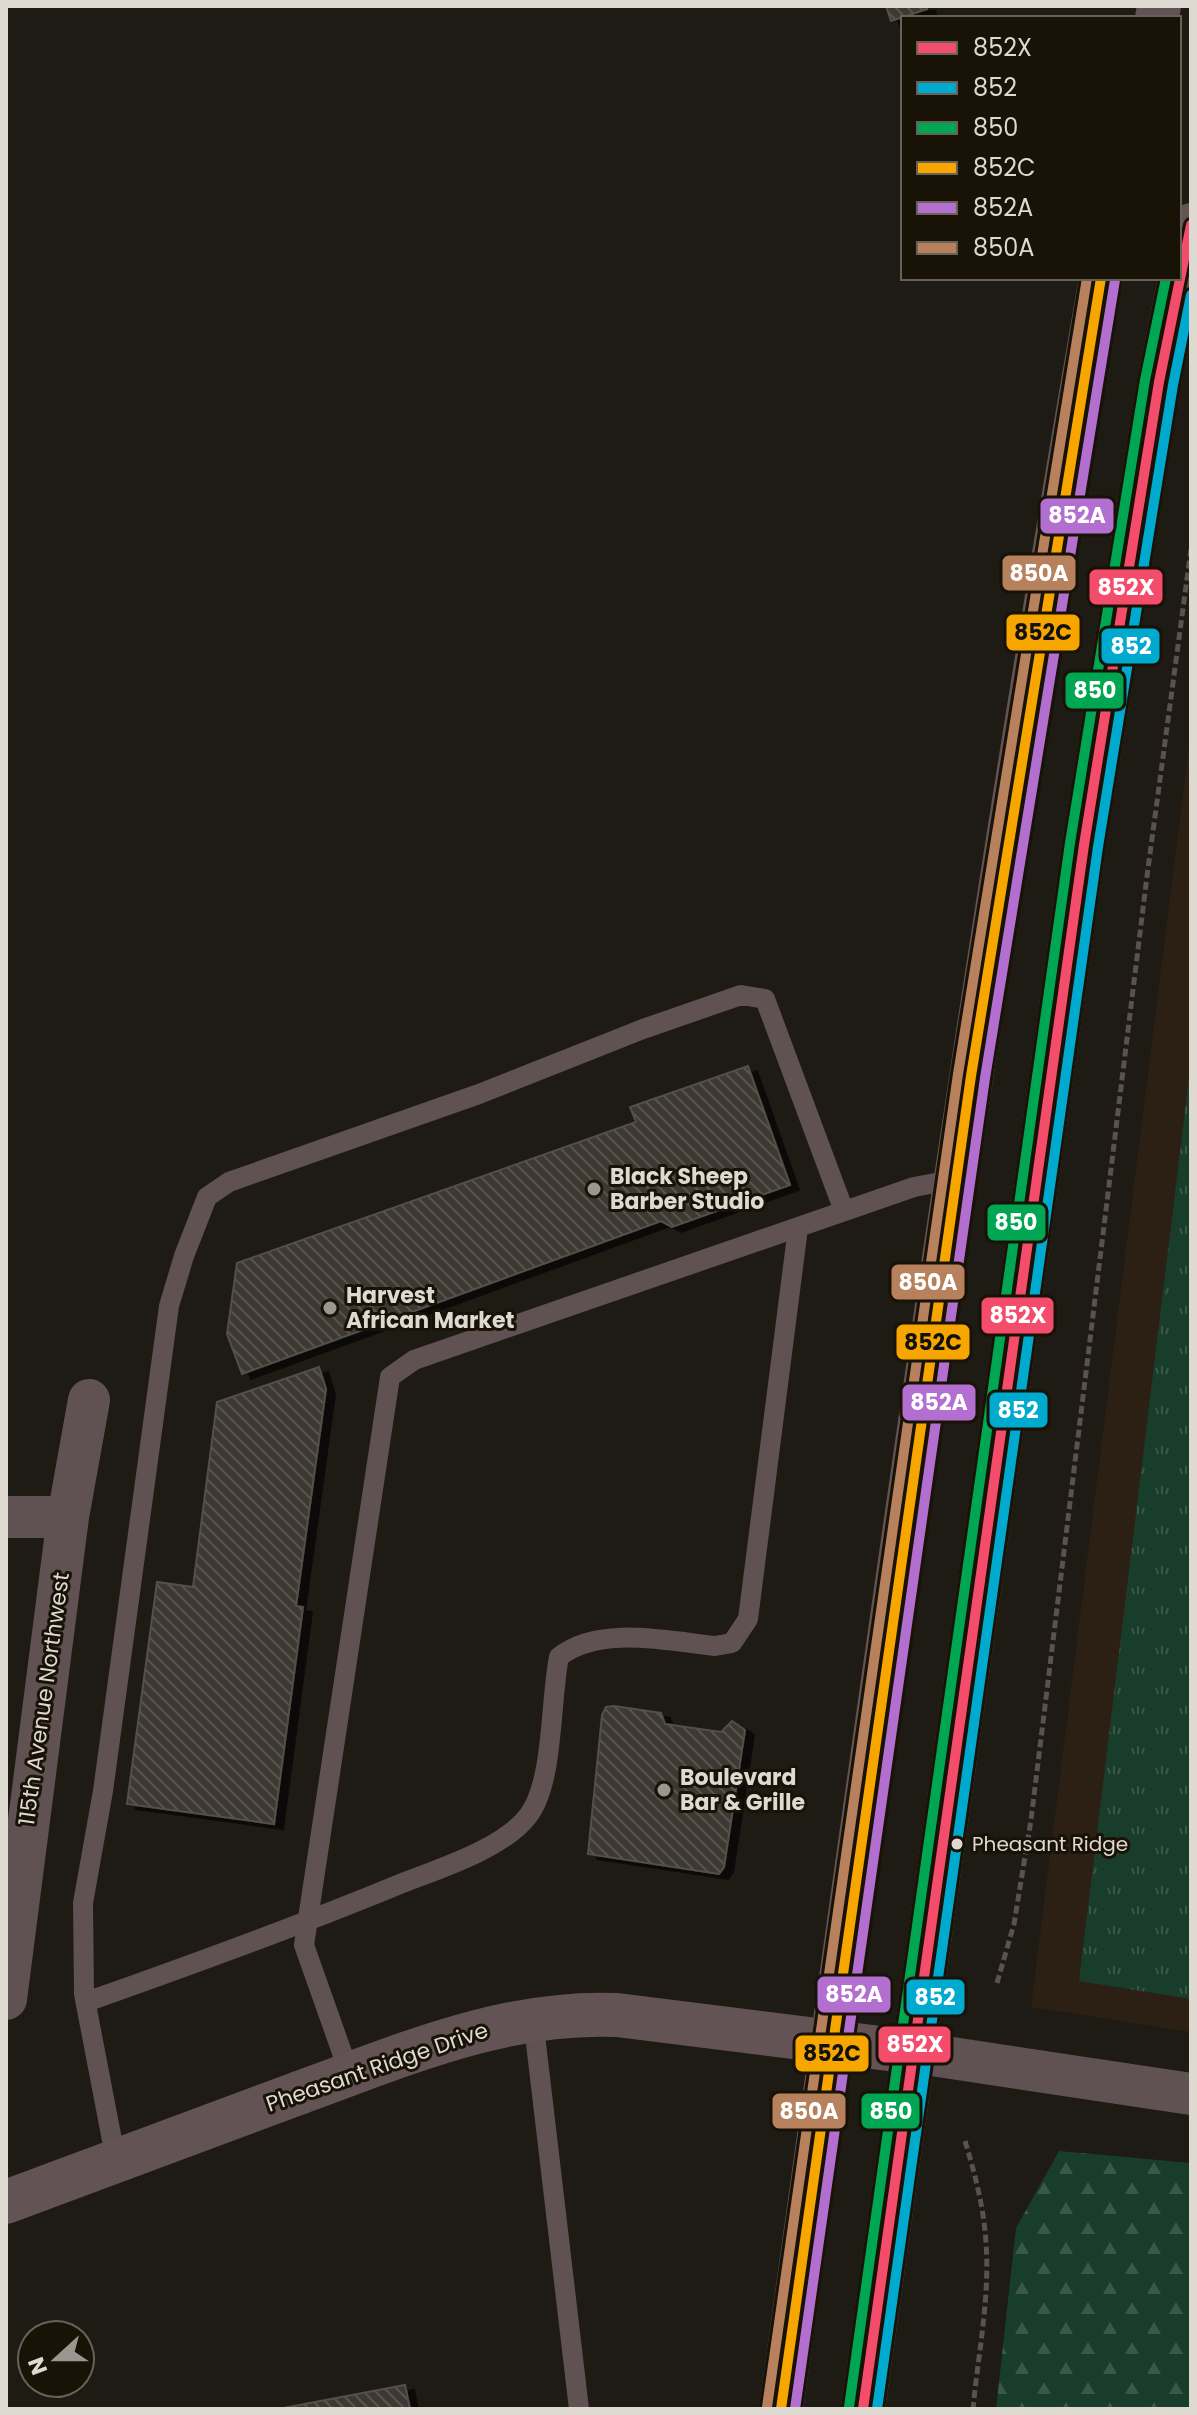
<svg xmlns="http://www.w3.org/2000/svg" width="1197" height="2415" font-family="Poppins,sans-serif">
  <defs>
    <pattern id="grass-tufts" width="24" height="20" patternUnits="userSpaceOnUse" patternTransform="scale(2)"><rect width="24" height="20" fill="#193d2b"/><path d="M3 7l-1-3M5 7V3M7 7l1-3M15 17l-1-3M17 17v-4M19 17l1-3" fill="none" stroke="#3a5849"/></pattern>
    <pattern id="forest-firs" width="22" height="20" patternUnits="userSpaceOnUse" patternTransform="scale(2)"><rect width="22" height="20" fill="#193d2b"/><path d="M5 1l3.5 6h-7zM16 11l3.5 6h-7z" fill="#3a5849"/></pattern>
    <pattern id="building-back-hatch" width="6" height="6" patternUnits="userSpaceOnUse" patternTransform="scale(2)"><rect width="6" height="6" fill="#3c3832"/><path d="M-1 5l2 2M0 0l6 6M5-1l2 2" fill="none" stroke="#58544f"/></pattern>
    <filter id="shadow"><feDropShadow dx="9" dy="5" stdDeviation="0" flood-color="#0009"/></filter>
  </defs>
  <rect width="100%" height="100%" fill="#1e1a14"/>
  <path fill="#2b2013" d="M1191,729V2032L1031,2007Z"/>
  <path fill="url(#grass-tufts)" d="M1191,1062V1999L1079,1981Z"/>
  <path fill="url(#forest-firs)" d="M1059,2151L1191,2163V2409H996L1016,2228Z"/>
  <path fill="url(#building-back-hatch)" stroke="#534f4a" stroke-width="2" filter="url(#shadow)" d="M886,6H926L927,9L891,21Z
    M748,1066L790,1185L672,1227L661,1221L242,1374L227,1334L237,1263L636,1122L630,1107Z
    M319,1367L326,1389L296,1606L303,1607L274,1824L127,1804L157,1582L193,1587L217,1402Z
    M614,1706L661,1713L665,1724L721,1732L732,1721L745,1730L724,1867L719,1874L588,1854L602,1715L606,1707Z
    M405,2385L410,2409H278Z"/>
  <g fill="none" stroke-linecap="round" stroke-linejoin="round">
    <path stroke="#5a5150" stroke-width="5" stroke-dasharray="8 4" stroke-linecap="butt" d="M997,1983L1014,1924L1031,1820L1147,876L1191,549
      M965,2141C975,2174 984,2208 986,2243C990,2298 978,2355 973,2409"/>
    <path stroke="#605152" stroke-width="20" d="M86,2002C191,1965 296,1927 400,1884C438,1869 503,1849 528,1816C554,1783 550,1701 559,1657C598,1625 668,1641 715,1646L732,1643L748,1619L798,1228
      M533,2018L579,2409
      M350,2075L304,1945L390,1377L414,1360L914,1187L957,1179
      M116,2161L84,1994L83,1903L103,1791L169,1306L184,1256L207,1197L229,1182L479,1094L643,1029L741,995L765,999L844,1211"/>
    <path stroke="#605152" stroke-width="42" d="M6,1517H68
      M6,1999L68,1517L89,1400
      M912,2052L1191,2094"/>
    <path stroke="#645354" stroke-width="44" d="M1157,18L1159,6
      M6,2202C103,2166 200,2130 296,2094C401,2056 504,2010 617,2015L912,2052
      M781,2409C880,1698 977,986 1101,278
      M863,2409L1084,845L1159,382L1191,225"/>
    <g stroke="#181207" stroke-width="16">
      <path id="bus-1" d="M863,2409L1084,845L1159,382L1191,225"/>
    </g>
    <g stroke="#181207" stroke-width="16">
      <path id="bus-2" d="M877,2409L1098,847L1173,385L1191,295"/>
    </g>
    <g stroke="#181207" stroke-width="16">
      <path id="bus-3" d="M849,2407L1070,843L1145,380L1166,278"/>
    </g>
    <g stroke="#181207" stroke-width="16">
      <path id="bus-4" d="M781,2409L971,1076L1101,278"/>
    </g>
    <g stroke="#181207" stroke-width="16">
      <path id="bus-5" d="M795,2409L985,1078L1115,280"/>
    </g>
    <g stroke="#181207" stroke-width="16">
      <path id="bus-6" d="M767,2407L958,1074L1087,278"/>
    </g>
    <use href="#bus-1" stroke="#f44d6c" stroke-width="10"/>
    <use href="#bus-2" stroke="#00a9ce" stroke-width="10"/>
    <use href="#bus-3" stroke="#00a651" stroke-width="10"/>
    <use href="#bus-4" stroke="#f7a600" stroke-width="10"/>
    <use href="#bus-5" stroke="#b36fd0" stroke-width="10"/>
    <use href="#bus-6" stroke="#b6815c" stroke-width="10"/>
  </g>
  <g fill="#9b9790" stroke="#181207" stroke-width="3">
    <circle cx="594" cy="1189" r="8"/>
    <circle cx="330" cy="1308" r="8"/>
    <circle cx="664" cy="1790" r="8"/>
  </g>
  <circle fill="#dedad2" stroke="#181207" stroke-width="3" cx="957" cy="1844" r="7"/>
  <g text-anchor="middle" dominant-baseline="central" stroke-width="6" stroke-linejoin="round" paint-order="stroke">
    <g font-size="20" fill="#dedad2" stroke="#181207" text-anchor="start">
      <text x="972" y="1844">Pheasant Ridge</text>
    </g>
    <g font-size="22" font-weight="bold" fill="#dedad2" stroke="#181207" text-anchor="start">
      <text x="610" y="1176">Black Sheep<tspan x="610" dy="25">Barber Studio</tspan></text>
      <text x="346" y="1295">Harvest<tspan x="346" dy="25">African Market</tspan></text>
      <text x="680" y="1777">Boulevard<tspan x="680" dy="25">Bar &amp; Grille</tspan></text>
    </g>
    <g font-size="22" fill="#dedad2" stroke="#181207">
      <text transform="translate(44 1699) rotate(-82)">115th Avenue Northwest</text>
      <text transform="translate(377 2067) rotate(-19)">Pheasant Ridge Drive</text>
    </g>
  </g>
  <g stroke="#181207" stroke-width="3">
    <rect x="1039" y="497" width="76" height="38" rx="8" fill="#b36fd0"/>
    <rect x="1001" y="554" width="76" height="38" rx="8" fill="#b6815c"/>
    <rect x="1088" y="568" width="76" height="38" rx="8" fill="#f44d6c"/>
    <rect x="1005" y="613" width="76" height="39" rx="8" fill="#f7a600"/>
    <rect x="1100" y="627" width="61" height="38" rx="8" fill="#00a9ce"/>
    <rect x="1064" y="671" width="61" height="39" rx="8" fill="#00a651"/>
    <rect x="986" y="1203" width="61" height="39" rx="8" fill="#00a651"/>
    <rect x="890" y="1263" width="76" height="38" rx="8" fill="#b6815c"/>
    <rect x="980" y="1296" width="75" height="39" rx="8" fill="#f44d6c"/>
    <rect x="895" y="1323" width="76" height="38" rx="8" fill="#f7a600"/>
    <rect x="901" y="1383" width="76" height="39" rx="8" fill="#b36fd0"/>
    <rect x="988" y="1391" width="61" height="38" rx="8" fill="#00a9ce"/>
    <rect x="816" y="1975" width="76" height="39" rx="8" fill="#b36fd0"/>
    <rect x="905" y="1978" width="61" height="38" rx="8" fill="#00a9ce"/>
    <rect x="877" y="2025" width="75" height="39" rx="8" fill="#f44d6c"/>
    <rect x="794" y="2034" width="76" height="39" rx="8" fill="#f7a600"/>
    <rect x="860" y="2092" width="61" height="38" rx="8" fill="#00a651"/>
    <rect x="771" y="2092" width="76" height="38" rx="8" fill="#b6815c"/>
  </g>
  <g font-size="22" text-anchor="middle" font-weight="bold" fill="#fff">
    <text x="1077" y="523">852A</text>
    <text x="1039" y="581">850A</text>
    <text x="1126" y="595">852X</text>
    <text x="1131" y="654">852</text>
    <text x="1095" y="698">850</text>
    <text x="1016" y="1230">850</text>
    <text x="928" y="1290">850A</text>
    <text x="1018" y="1323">852X</text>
    <text x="939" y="1410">852A</text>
    <text x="1018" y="1418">852</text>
    <text x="854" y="2002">852A</text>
    <text x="935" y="2005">852</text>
    <text x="915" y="2052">852X</text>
    <text x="891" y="2119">850</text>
    <text x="809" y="2119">850A</text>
  </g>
  <g font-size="22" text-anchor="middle" font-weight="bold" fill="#111">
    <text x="1043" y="640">852C</text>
    <text x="933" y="1350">852C</text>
    <text x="832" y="2061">852C</text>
  </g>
  <rect width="1197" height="2415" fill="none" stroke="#dedad2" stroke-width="16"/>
  <rect x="901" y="16" width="280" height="264" fill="#181207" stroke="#676258" stroke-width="2"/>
  <rect x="917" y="42" width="40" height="12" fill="#f44d6c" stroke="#676258" stroke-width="2"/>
  <text x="973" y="56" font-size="24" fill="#dedad2">852X</text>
  <rect x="917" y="82" width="40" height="12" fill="#00a9ce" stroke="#676258" stroke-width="2"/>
  <text x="973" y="96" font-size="24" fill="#dedad2">852</text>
  <rect x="917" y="122" width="40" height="12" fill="#00a651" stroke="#676258" stroke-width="2"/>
  <text x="973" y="136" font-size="24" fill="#dedad2">850</text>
  <rect x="917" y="162" width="40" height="12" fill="#f7a600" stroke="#676258" stroke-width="2"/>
  <text x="973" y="176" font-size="24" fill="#dedad2">852C</text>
  <rect x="917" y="202" width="40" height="12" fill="#b36fd0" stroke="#676258" stroke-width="2"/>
  <text x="973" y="216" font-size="24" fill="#dedad2">852A</text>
  <rect x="917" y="242" width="40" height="12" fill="#b6815c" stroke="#676258" stroke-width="2"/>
  <text x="973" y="256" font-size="24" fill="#dedad2">850A</text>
  <g transform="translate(56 2359) rotate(249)"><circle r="38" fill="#181207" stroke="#676258" stroke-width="2"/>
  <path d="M0-6L14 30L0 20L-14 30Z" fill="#9b9790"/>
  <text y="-12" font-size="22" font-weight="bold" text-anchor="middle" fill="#dedad2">N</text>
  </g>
</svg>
